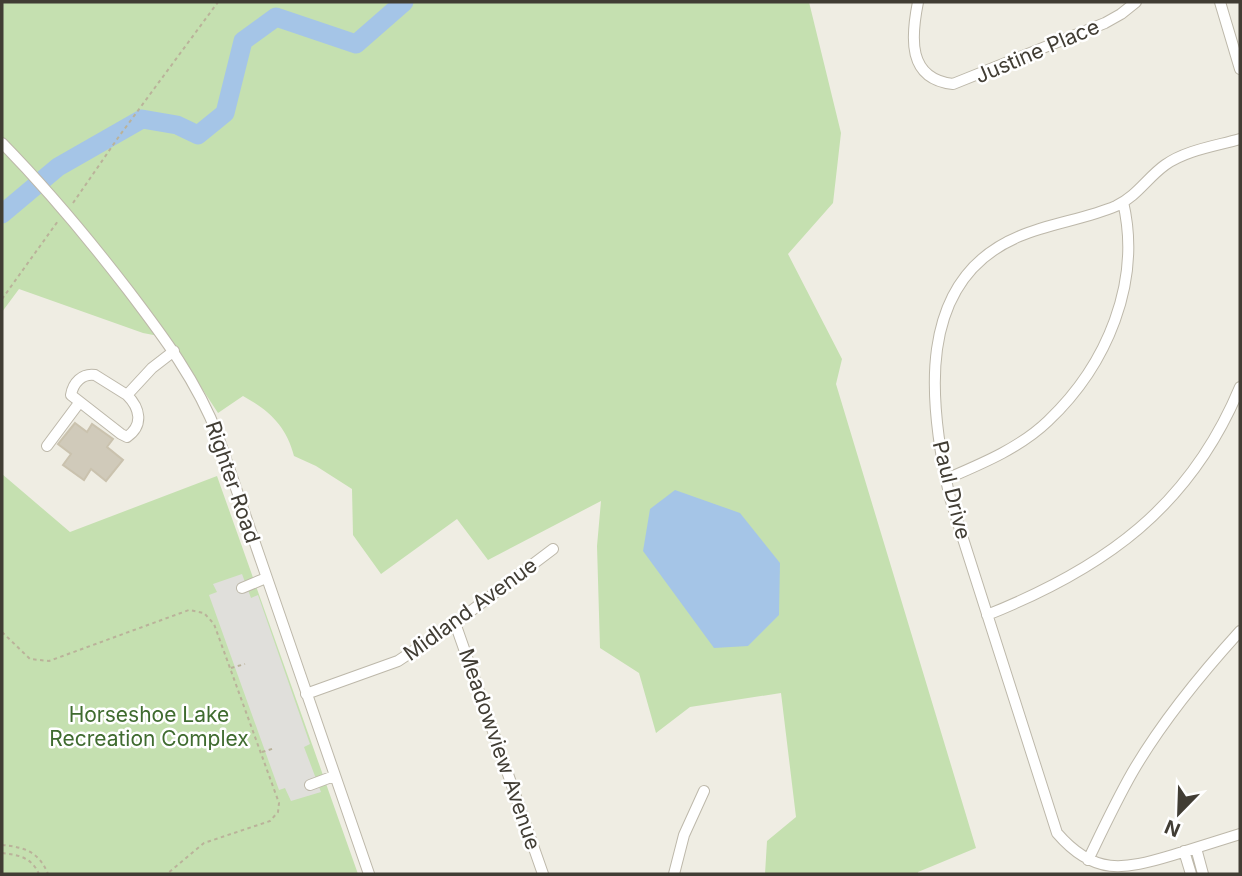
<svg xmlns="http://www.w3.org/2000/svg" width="1242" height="876" font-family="Inter,sans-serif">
  <rect width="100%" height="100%" fill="#efede3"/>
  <path fill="#c5e0b0" d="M2,2H809L841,133L833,203L788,254L842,359L836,384L976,848L918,872V874H765L767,841L796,817L781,693L690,707L656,733L639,673L600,648L597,546L601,501L488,560L457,519L381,574L353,535L352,489L316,466L294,456C286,426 270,411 243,396L218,413L169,338L143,333L19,289L2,312Z
    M2,474L70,532L217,476L358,874H2Z"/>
  <path fill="#e0dfdb" d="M242,574L251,598L258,595L310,744L304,747L321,792L291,801L285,788L279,790L209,595L217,592L213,584Z"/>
  <path fill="#a5c5e7" d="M675,490L740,513L780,563L779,615L748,646L714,648L643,551L650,509Z"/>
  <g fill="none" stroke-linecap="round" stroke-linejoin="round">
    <path stroke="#a5c5e7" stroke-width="19" d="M2,214L58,167L142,119L177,125L198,135L225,113L243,41L276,17L356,44L404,2"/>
  </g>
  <path fill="#d0caba" stroke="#cac2ae" stroke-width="2" d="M75,423L87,432L92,424L113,439L107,447L123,460L106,481L91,469L84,480L63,465L71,454L58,444Z"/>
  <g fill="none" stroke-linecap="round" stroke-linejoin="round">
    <g stroke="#bdb8aa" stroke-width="12">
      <path id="minor" d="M918,2C911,37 907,79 953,84L1105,23L1121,14L1136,2
        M1220,2L1240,69
        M1240,139C1216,146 1186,150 1165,165C1147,178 1137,196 1116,206C1086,219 1051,223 1020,236C913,280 929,406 950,498L1057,833C1094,876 1123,870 1173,855C1195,848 1218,841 1240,834
        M2,143C47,189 88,238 128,290C163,336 197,381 218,436L369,874
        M127,395C140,408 144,425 127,437L121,434L71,395C73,383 82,373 95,375L127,395L152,368L174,351
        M47,446L79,403
        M946,479C981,464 1020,448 1048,421C1107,365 1142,282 1123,202
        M242,588L266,578
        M987,615C1105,568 1190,507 1240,387
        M455,623L543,874
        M306,694L398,661L455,623L553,549
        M310,785L334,776
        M1196,848L1203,874
        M1184,851L1191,874
        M1088,860C1102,831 1116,801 1132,773C1162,721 1200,675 1240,631
        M674,874L684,835L704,791"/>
    </g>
    <path stroke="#bab29a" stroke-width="2" stroke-dasharray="3.5 3.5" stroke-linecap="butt" d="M73,203L120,135L218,2
      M2,299L58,221
      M2,632L30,659L49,661L189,610L204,613L214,624L279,803L278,812L270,821L204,843L167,874
      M231,668L245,664
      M262,752L275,748
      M2,845C25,847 39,852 48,874
      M2,853C19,855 31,857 39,874"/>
    <use href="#minor" stroke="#fff" stroke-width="10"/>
  </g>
  <g text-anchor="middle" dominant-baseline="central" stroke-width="5" stroke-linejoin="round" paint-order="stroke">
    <g font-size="21" fill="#413d34" stroke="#fff">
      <text transform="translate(1037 51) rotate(-23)">Justine Place</text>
      <text transform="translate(233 482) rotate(71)">Righter Road</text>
      <text transform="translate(952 490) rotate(76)">Paul Drive</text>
      <text transform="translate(470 609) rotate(-36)">Midland Avenue</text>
      <text transform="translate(500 749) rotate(71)">Meadowview Avenue</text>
    </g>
    <g font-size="21" fill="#3f6b2f" stroke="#fff">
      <text x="149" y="714">Horseshoe Lake<tspan x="149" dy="24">Recreation Complex</tspan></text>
    </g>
  </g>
  <rect width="1242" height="876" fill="none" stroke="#413d34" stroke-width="7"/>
  <g transform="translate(1179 813) rotate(203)" stroke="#ffffff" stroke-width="5" paint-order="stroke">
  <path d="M0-5L12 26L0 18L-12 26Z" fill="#413d34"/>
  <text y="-10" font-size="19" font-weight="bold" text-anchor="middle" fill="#413d34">N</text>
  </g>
</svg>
